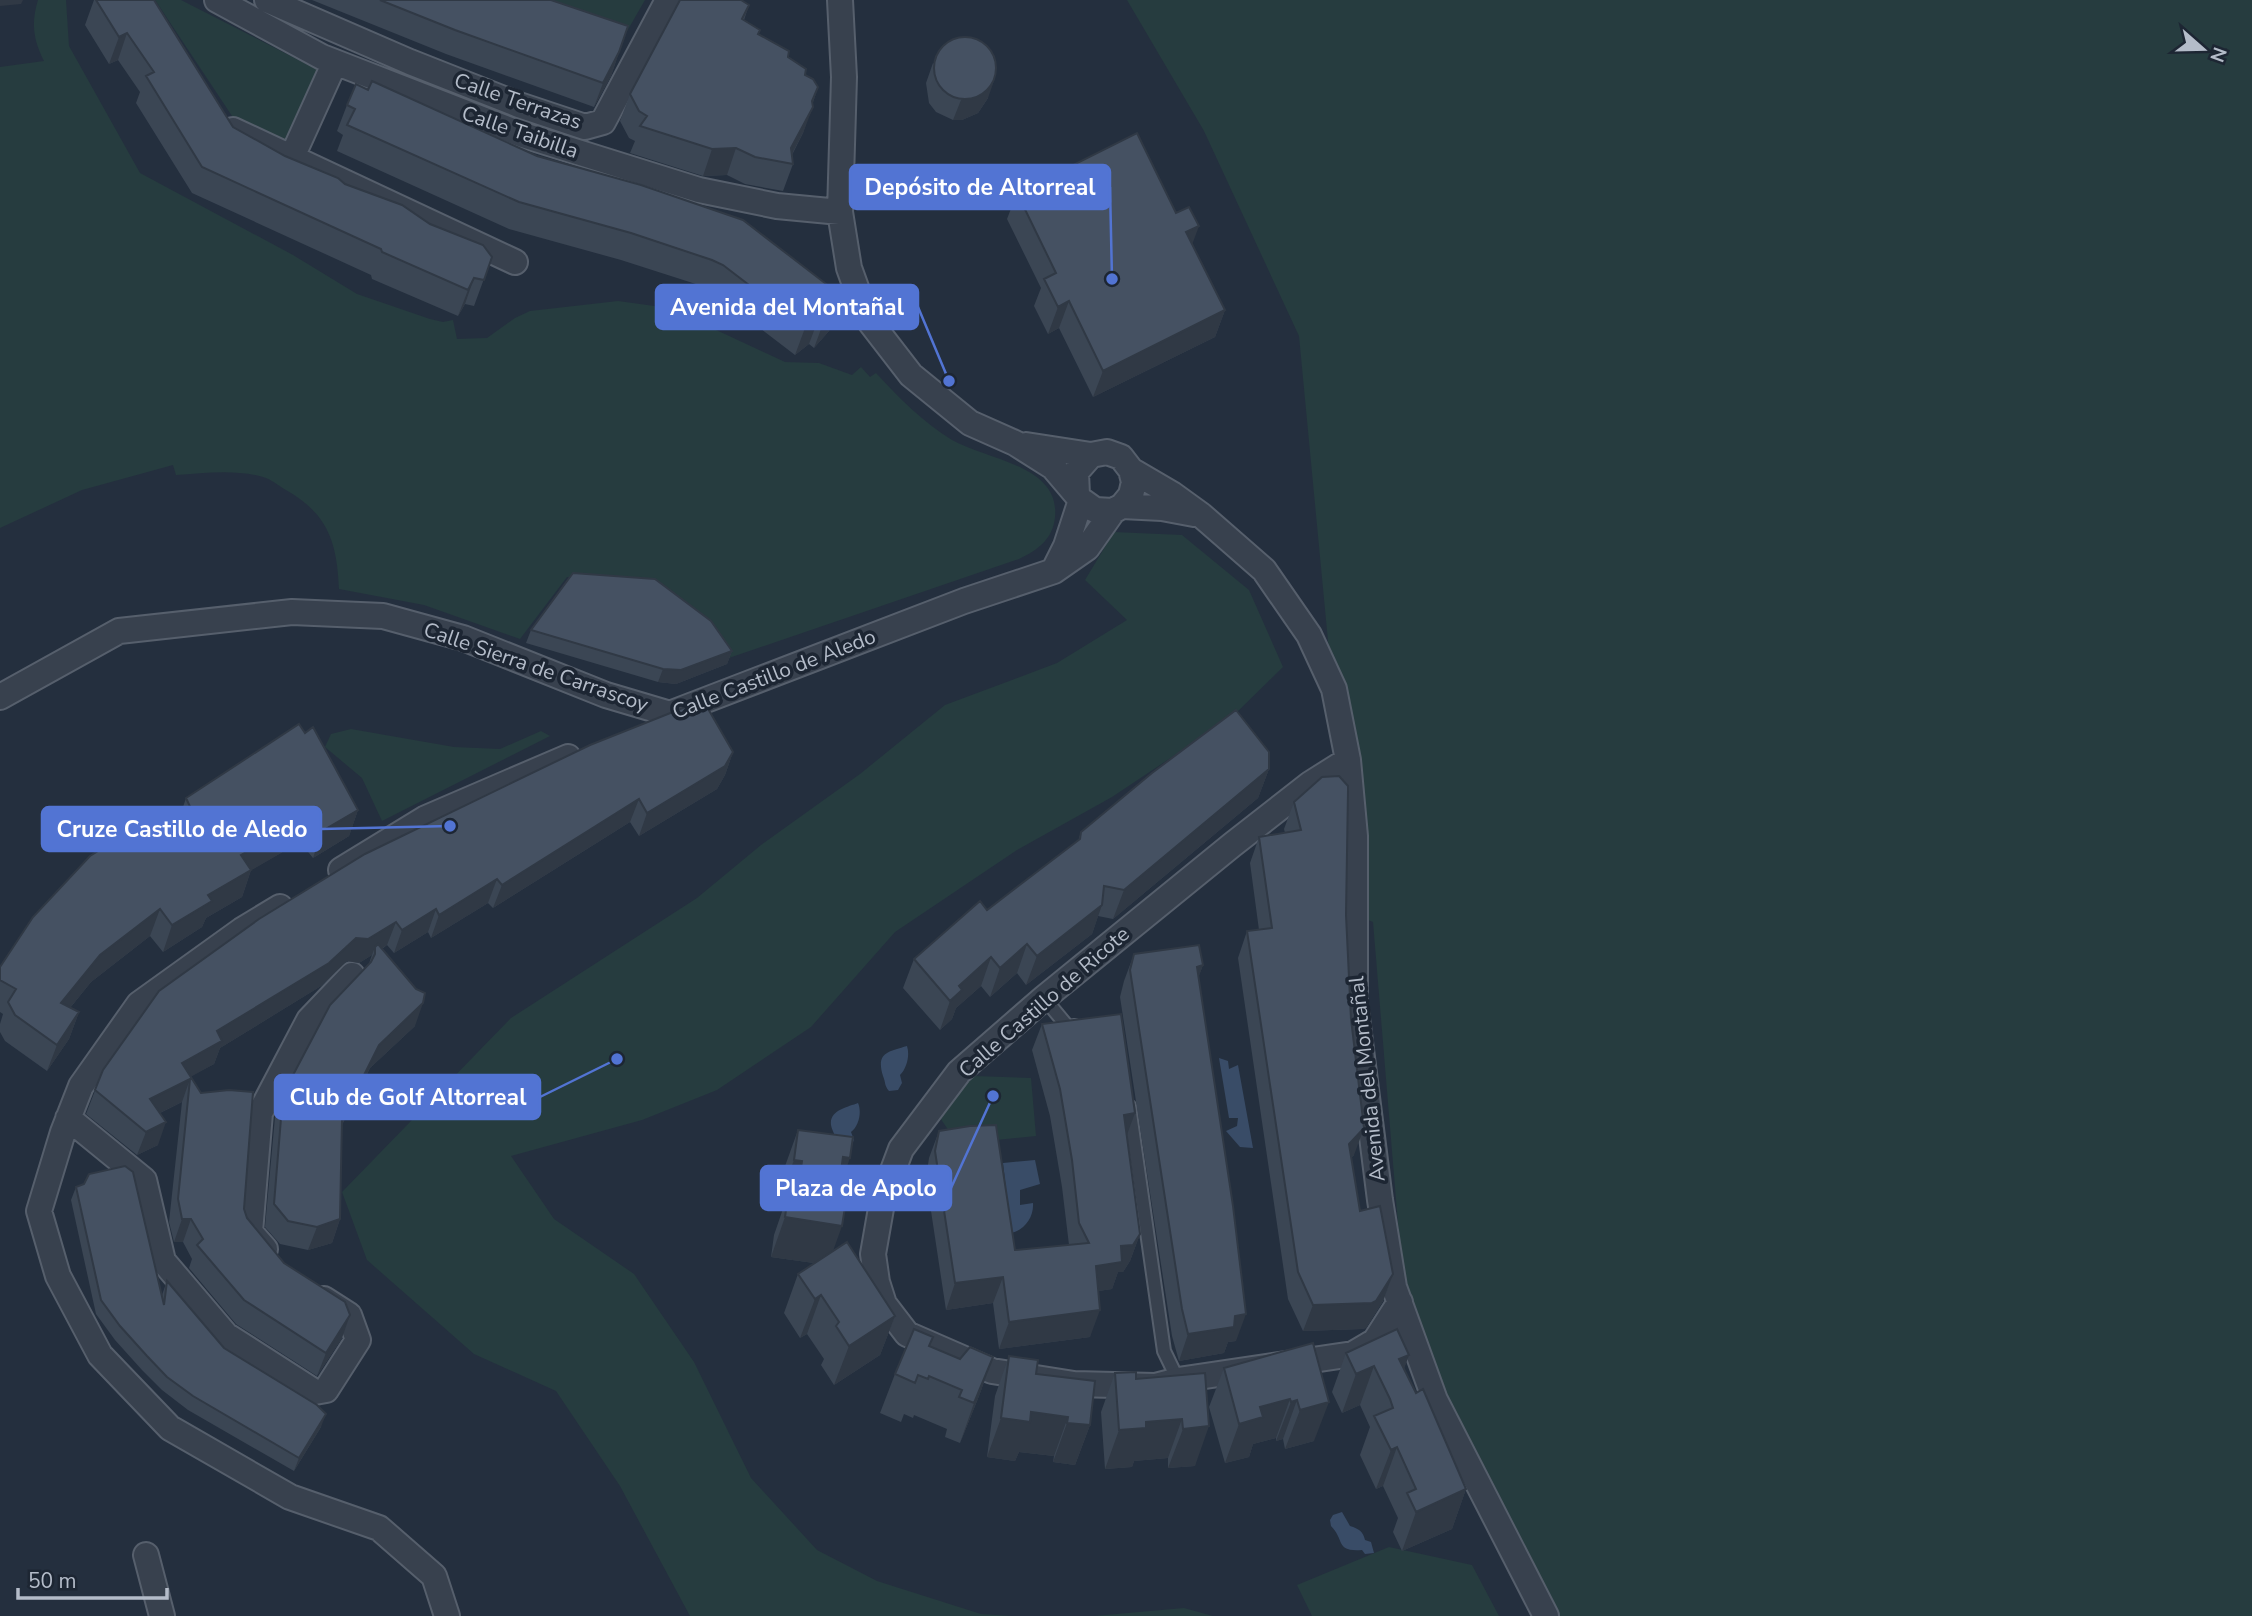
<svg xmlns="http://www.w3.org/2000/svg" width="2252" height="1616" font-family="'Nunito Sans',sans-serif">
  <rect width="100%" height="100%" fill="#242f3e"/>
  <path fill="#263c3f" d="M38,0H66L69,46L140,173L293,255L357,294L430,319L443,322L453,320L457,339L487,338L515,318L530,311L618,301L669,308L785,362L819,363L852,375L861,367L870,377L876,373C899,398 923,422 952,440C987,460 1060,465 1055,517C1053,539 1038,550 1019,559L726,659L585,578L567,577L520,639L424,605L339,589C337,542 328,514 286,490C279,486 271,479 263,477C235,469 204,473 176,475L173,465L82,490L0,528V67L44,61C33,39 31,23 38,0Z
    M155,0H181L326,74L288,151L236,122Z
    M517,0H645L622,40Z
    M1127,0H2252V1616H1546L1408,1344L1373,922L1354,914L1299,336L1204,131Z
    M1114,532L1182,535L1249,590L1283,667L1232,717L1112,797L1017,850L895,932L811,1027L717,1090L642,1120L511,1156L554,1219L634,1274L694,1362L751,1478L817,1550L877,1581L981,1614L1013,1616H690L620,1486L556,1391L474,1354L367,1260L342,1192L511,1018L697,898L761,845L860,774L945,705L1057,663L1127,620L1085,580Z
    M351,729L454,747L500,749L541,731L550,736L382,821L362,778L325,747L331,734Z
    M973,1076L1031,1078L1036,1136L958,1144L938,1115Z
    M1389,1547L1472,1565L1499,1616H1312L1297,1585Z
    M1184,1608L1213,1616H1094Z"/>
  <path fill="#394c67" d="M907,1046C910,1055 907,1068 900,1075L902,1083L898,1090L889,1091C884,1085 886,1083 883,1076C876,1053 887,1052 907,1046Z
    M1219,1058L1228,1061L1229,1069L1238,1065L1253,1148L1240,1147L1226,1131L1237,1126L1238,1118H1229Z
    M858,1103C862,1112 859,1126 851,1132L854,1140L850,1148L836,1143C836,1135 832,1131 831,1125C829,1110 848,1107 858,1103Z
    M1035,1160L1040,1184L1020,1190V1205L1033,1203C1034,1217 1025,1230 1011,1233L1003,1163Z
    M1342,1512L1350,1526C1359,1529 1363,1531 1365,1540L1371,1542L1374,1553L1365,1554L1362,1550C1335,1552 1345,1540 1331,1526L1330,1520L1333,1515Z"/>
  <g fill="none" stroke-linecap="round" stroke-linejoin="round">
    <g stroke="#565f6c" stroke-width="16">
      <path id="lane" d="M1044,998L1068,1027L1075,1026
        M1129,1106L1164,1351L1178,1380"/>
    </g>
    <g stroke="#565f6c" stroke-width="28">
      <path id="street" d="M217,0L322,57L523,135L699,190L777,206L840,212
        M267,0L410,62L519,105L585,127L603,122L668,0
        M840,0L844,77L840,212L849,268L867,318L911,375L970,423L1015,443L1053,467L1081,500L1095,510L1113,511L1122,506L1131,495L1134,482L1131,470L1121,457L1107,452L1091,455L1076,472L1077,495
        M233,130L515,262
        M292,157L335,62
        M1026,445L1091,455
        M1131,470L1172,494L1201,515L1264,570L1309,635L1334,689L1348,760L1355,836V1002L1380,1200L1394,1287L1435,1400L1546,1616
        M1122,506L1162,508L1194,514
        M1055,568L1066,546L1081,500
        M0,697L119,631L292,612L383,616L463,638L606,695L670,714
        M672,713L964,601L1054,571L1087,548L1113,511
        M1348,760L1310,784L1232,845L1044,998L959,1072L901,1149L883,1197L873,1254L877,1282L884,1304L907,1334L992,1371L1074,1384L1155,1386L1178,1380L1353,1354L1375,1341L1400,1302
        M341,870L426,818L568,757
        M280,907L242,930L139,1004L81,1086L63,1132L39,1211L58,1276L100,1355L170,1428L290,1497L379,1528L434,1576L447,1616
        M68,1118L144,1180L163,1261L226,1335L315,1392L326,1390L358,1340L349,1315L324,1299
        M265,1249L250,1232L260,1113L309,1020L352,975
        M146,1555L162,1616"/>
    </g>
    <use href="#lane" stroke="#38414e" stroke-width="12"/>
    <use href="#street" stroke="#38414e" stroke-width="24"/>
  </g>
  <path fill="#3b4654" d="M94,0H154L233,127L285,156L430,224L492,257L474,306L465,304L458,316L372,279L371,275L192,193L136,103L140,92L118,60L109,64L85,25Z
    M312,0H551L619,52L611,76L594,107L446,54Z
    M749,5L744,20L758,34L788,57L818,87L803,133L792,155L793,164L783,191L745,184L727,175L703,176L630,153L635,141L629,138L620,121L630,94Z
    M933,63L988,98L978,113L962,120H953L936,112L929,103L926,83Z
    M347,105L831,298L839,304L829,331L814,348L809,344L795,355L713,292L702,286L621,260L509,229L337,151L343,135L337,131Z
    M1017,193L1192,244L1225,310L1215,337L1093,397L1059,328L1048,334L1034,306L1041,288L1007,219Z
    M531,630L732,651L727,664L676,684L658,682L526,643Z
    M733,752L725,775L717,789L639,836L630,822L493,908L488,903L431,938L428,932L394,953L387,945L382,949L415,1026L370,1068L342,1125L340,1219L332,1243L308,1250L280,1244L265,1227L275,1117L283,1094L368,966L372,955L359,963L347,961L321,986L220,1048L214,1064L191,1076L247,1218L342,1338L317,1376L236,1324L189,1268L192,1259L183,1242H174L169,1222L182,1102L160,1113L158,1145L137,1155L86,1114L103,1070L159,991Z
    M1269,769L1258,798L1113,919L1098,916L1092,934L1026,985L1017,973L990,997L981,986L956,1008L952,1019L940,1030L903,988L914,959L987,910L1078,841L1081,832Z
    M186,798L358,810L349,836L313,858L300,842L251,870L242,897L206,918L202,927L163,952L150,936L91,982L70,1008L79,1012L69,1039L47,1071L5,1041L0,1032V1024L3,1014L0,1012V967L184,841L177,825Z
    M1294,802L1346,915L1354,1155L1351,1158L1360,1211L1393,1274L1383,1301L1366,1328L1362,1329L1303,1331L1288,1299L1238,958L1247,931L1259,930L1250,863L1259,837L1285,833L1284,829Z
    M1134,954L1203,965L1198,978L1236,1341L1228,1342L1224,1353L1179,1361L1172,1336L1120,997L1124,981Z
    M1042,1024L1127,1135L1140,1234L1130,1261L1123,1272H1118L1112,1289L1098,1291L1090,1337L999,1349L993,1303L946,1310L926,1178L929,1158L939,1131L1015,1250L1069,1245L1062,1187L1050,1116L1032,1050Z
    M798,1130L839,1188L833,1251L895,1316L880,1355L834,1385L821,1365L824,1359L807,1334L800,1338L784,1313L798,1274L814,1263L771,1257L774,1235L786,1200H779L784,1169Z
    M76,1187L162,1295L167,1281L224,1348L321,1427L294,1471L188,1410L162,1390L142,1370L115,1340L96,1314L71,1200Z
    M1313,1343L1314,1441L1285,1449L1283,1439L1276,1441V1438L1253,1444L1249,1457L1225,1463L1209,1407L1224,1368Z
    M930,1346L960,1359L993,1357L979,1396L960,1443L945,1437L947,1429L914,1415L913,1418L904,1414L901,1422L880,1413L895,1374Z
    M1346,1353L1409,1355L1404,1368L1416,1393L1466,1489L1452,1529L1402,1551L1393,1532L1398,1518L1383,1486L1376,1489L1360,1455L1370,1427L1360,1405L1342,1413L1332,1392Z
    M1009,1356L1036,1374L1090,1425L1075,1465L1053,1462L1054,1456L1019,1452L1015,1461L987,1457L995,1396Z
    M1115,1373L1136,1379L1205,1373L1195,1466L1168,1468V1458L1134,1461L1132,1467L1105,1469L1101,1412Z"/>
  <path fill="#303945" d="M0,0H23L21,4L0,6Z
    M127,33L118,60L109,64L119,37Z
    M619,52L611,76L594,107L603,83Z
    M995,78L988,98L978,113L962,120H953L961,100Z
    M813,107L803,133L787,163L791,148Z
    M736,148L727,175L703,176L712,149Z
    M1199,226L1189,253L1186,232Z
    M474,278L465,304L458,316L468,290Z
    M1069,301L1059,328L1048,334L1058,307Z
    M839,304L829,331L814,348L824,321Z
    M1225,310L1215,337L1093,397L1103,371Z
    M819,317L809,344L795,355L805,328Z
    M732,651L727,664L676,684L658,682L663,669Z
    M733,752L725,775L717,789L639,836L647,813Z
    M1269,769L1258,798L1113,919L1124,890Z
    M639,799L630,822L493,908L502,885Z
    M358,810L349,836L313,858L322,831Z
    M310,815L300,842L231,882L241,855Z
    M251,870L242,897L206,918L202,927L163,952L172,925L208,895Z
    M497,879L488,903L431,938L439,915Z
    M1102,905L1092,934L1026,985L1037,956Z
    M160,909L150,936L91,982L52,1030L61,1003L100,955Z
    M436,909L428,932L394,953L402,930Z
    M396,922L387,945L375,953V947L372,955L359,963L347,961L321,986L220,1048L214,1064L174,1086L182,1063L217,1031L356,938Z
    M1027,944L1017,973L990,997L1000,968Z
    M991,957L981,986L956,1008L952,1019L940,1030L950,1001L959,986Z
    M1203,965L1193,992L1197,967Z
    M423,1003L415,1026L370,1068L333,1142L342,1119L379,1045Z
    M79,1012L69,1039L47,1071L57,1045Z
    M190,1079L182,1102L141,1122L150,1099Z
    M1135,1113L1125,1140L1124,1115Z
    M166,1122L158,1145L137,1155L146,1132Z
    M1364,1128L1354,1155L1339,1171L1349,1144Z
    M843,1157L850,1158L836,1197Z
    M794,1160L802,1161L788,1200V1195L786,1200H779Z
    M785,1217L842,1226L828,1265L771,1257Z
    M182,1219H191L183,1242H174Z
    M340,1219L332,1243L308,1250L317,1227Z
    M1140,1234L1130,1261L1123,1272H1118L1112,1289L1086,1293L1096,1266L1121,1246Z
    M1393,1274L1383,1301L1366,1328L1362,1329L1303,1331L1313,1305Z
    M1003,1277L993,1303L946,1310L955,1283Z
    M821,1295L807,1334L800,1338L815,1299Z
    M1100,1310L1090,1337L999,1349L1009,1322Z
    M1246,1314L1236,1341L1228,1342L1224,1353L1179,1361L1188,1334L1235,1316Z
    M350,1315L342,1338L317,1376L326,1353Z
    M895,1316L880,1355L834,1385L849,1346Z
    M1409,1355L1395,1394L1399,1359Z
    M993,1357L979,1396L960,1443L974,1403Z
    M1374,1366L1360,1405L1342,1413L1356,1374Z
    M1290,1399L1276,1438L1253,1444L1249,1457L1225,1463L1239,1424L1260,1407Z
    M1297,1400L1283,1439L1276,1441L1291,1402Z
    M1329,1402L1314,1441L1285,1449L1300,1410Z
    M1031,1412L1068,1417L1054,1456L1019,1452L1015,1461L987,1457L1001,1418Z
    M326,1414L321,1427L294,1471L299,1458Z
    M1182,1419L1168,1458L1134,1461L1132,1467L1105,1469L1119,1430L1146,1422Z
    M1067,1423L1090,1425L1075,1465L1053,1462Z
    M1209,1426L1195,1466L1168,1468L1183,1429Z
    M1397,1447L1383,1486L1376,1489L1391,1450Z
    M1466,1489L1452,1529L1402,1551L1416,1512Z"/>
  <path fill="#455162" stroke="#303945" stroke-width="2" d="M96,0H154L233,127L285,156L338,178L345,184L402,205L430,224L483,245L492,257L484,280L474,278L468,290L382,252L381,249L202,167L146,76L154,72L127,33L119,37Z
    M380,0H551L628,26L619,52L603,83L455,30Z
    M680,0H741L749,5L742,19L760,30L758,34L789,51L788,57L806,69L805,75L813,79L818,87L812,101L813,107L791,148L793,164L755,157L736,148L712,149L640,126L647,116L639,111L630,94Z
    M934 68a31 31 0 1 1 62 0a31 31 0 1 1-62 0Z
    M372,81L537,156L641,185L743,220L834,290L828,296L839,304L824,321L819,317L805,328L723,265L712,260L631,233L519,202L347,125L355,109L347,105L356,84L368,90Z
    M1137,133L1176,213L1189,207L1199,226L1186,232L1225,310L1103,371L1069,301L1058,307L1044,279L1056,273L1017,193Z
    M573,573L655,579L711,621L732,651L681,670L663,669L531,630Z
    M703,700L733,752L725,766L647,813L639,799L502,885L497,879L439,915L436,909L402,930L396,922L368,939L356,938L329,963L217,1031L222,1041L182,1063L201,1093L229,1090L253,1092L244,1209L247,1218L284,1263L345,1302L350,1315L326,1353L244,1300L197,1245L203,1239L191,1219H182L178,1199L190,1079L150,1099L166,1122L146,1132L95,1090L103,1070L159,991L259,919L365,854L590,745Z
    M1236,710L1269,752V769L1124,890L1104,886L1102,905L1037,956L1027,944L1000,968L991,957L959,986L962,990L950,1001L914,959L980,901L987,910L1080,839L1081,832L1152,773Z
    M299,724L305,733L313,727L358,810L322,831L310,815L241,855L251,870L208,895L212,901L172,925L160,909L100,955L61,1003L79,1012L57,1045L15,1015L8,1002L16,989L0,980V967L33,917L90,856L153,817L174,847L201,830L186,798Z
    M1339,776L1348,786V791L1346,915L1351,1019L1364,1128L1349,1144L1360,1211L1380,1206L1393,1274L1376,1301L1372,1303L1313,1305L1298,1272L1247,931L1272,928L1259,837L1301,830L1294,802L1322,777Z
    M378,944L416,989L425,993L423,1003L379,1045L342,1119L340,1219L317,1227L288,1221L274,1204L283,1094L330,1005L371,962L375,954V947Z
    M1199,945L1203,965L1197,967L1233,1206L1246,1314L1235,1316L1234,1327L1188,1334L1182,1309L1130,970L1134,954Z
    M1121,1014L1135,1113L1124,1115L1140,1234L1133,1245L1121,1246L1122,1262L1096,1266L1100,1310L1009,1322L1003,1277L955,1283L935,1151L939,1131L970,1126L996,1125L1015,1250L1089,1243L1079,1223L1072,1160L1060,1089L1042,1024Z
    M798,1130L853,1137L850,1158L843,1157L837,1199L846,1201L842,1226L785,1217L788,1195L797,1194L802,1161L794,1160Z
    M125,1166L133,1172L164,1305L167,1281L224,1348L317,1405L326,1414L299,1458L193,1396L167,1377L147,1356L120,1326L101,1300L76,1187L84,1184L89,1174Z
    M847,1242L895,1316L849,1346L836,1326L839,1322L821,1295L815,1299L798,1274Z
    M914,1329L933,1337L929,1346L960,1359L970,1347L993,1357L974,1403L959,1397L962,1390L929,1376L928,1379L918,1375L915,1383L895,1374Z
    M1397,1329L1409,1355L1399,1359L1416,1393L1423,1389L1466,1489L1416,1512L1407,1493L1416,1489L1397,1447L1391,1450L1374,1416L1393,1408L1390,1399L1374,1366L1356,1374L1346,1353Z
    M1313,1343L1329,1402L1300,1410L1297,1400L1291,1402L1290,1399L1260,1407L1263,1417L1239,1424L1224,1368Z
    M1009,1356L1038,1360L1036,1374L1095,1381L1090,1425L1067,1423L1068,1417L1031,1412L1030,1422L1001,1418Z
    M1136,1372V1379L1205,1373L1209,1426L1183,1429L1182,1419L1146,1422V1428L1119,1430L1115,1373Z"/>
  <g text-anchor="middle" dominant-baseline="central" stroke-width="7" stroke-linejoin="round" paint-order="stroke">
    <g font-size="21" fill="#b4bcc9" stroke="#1d2633">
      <text transform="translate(518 101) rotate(19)">Calle Terrazas</text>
      <text transform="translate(520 132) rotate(19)">Calle Taibilla</text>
      <text transform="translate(536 667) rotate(19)">Calle Sierra de Carrascoy</text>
      <text transform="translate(774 674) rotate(-21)">Calle Castillo de Aledo</text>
      <text transform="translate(1044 1002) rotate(-41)">Calle Castillo de Ricote</text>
      <text transform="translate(1367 1079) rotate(-96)">Avenida del Montañal</text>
    </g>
  </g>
  <path fill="none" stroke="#5274d3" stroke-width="2.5" d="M1112 279L1110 187M949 381L918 307M450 826L321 829M617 1059L540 1097M993 1096L951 1188"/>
  <g fill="#5274d3" stroke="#1d2633" stroke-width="2.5">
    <circle cx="1112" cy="279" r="7"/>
    <circle cx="949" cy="381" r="7"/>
    <circle cx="450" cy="826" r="7"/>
    <circle cx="617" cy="1059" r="7"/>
    <circle cx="993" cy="1096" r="7"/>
  </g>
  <g fill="#5274d3" stroke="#5274d3" stroke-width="2.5">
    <rect x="850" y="165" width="260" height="44" rx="7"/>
    <rect x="656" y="285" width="262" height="44" rx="7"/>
    <rect x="42" y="807" width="279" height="44" rx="7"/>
    <rect x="275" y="1075" width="265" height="44" rx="7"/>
    <rect x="761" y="1166" width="190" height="44" rx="7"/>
  </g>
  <g font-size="23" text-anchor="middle" font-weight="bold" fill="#fff">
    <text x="980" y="195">Depósito de Altorreal</text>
    <text x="787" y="315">Avenida del Montañal</text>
    <text x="182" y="837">Cruze Castillo de Aledo</text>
    <text x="408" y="1105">Club de Golf Altorreal</text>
    <text x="856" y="1196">Plaza de Apolo</text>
  </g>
  <g transform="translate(2203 49) rotate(110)" stroke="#1d2633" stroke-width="5" paint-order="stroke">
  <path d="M0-5L12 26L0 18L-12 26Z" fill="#b4bcc9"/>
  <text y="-10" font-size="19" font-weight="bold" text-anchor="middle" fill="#b4bcc9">N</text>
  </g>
  <path d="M18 1588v10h149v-10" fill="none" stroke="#b4bcc9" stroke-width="3.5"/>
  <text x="28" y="1588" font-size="21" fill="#b4bcc9" stroke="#1d2633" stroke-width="5" paint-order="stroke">50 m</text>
</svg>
